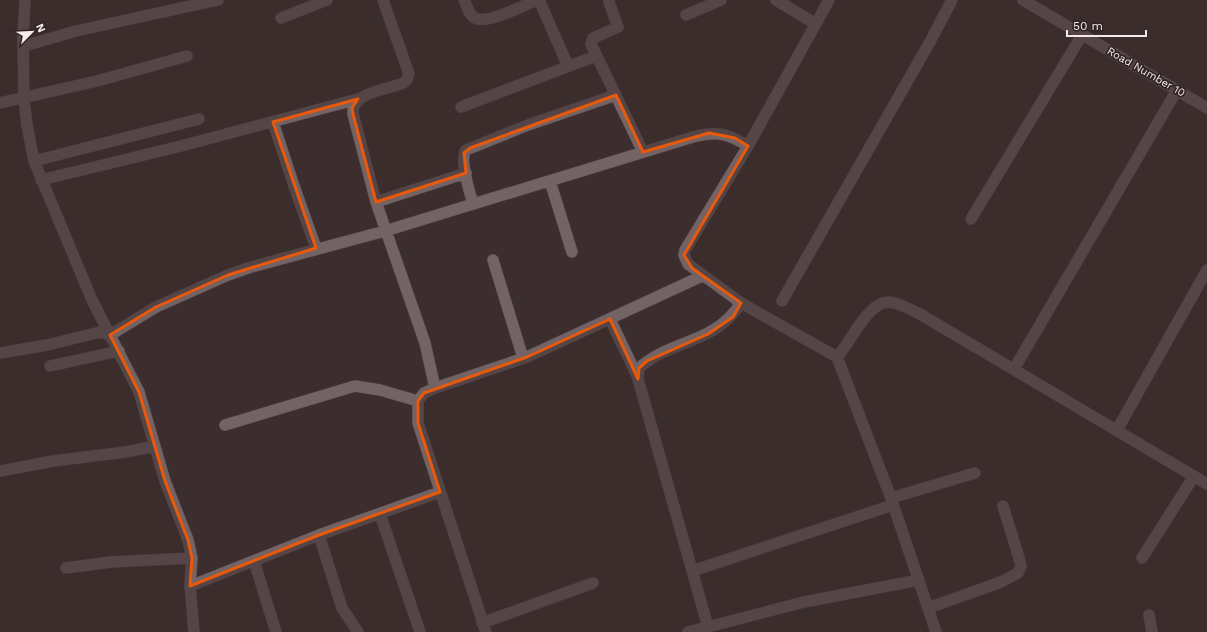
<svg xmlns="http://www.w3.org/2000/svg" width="1207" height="632" font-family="'Work Sans',sans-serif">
  <rect width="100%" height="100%" fill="#3c2d2e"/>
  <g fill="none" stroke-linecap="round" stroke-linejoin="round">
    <g stroke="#594c4e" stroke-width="12">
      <path id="minor" d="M25,0L23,39L24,99L27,125L34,161L92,300L139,392L165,481L188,540L192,558L190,586L194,632
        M383,0L409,74L406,81L403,83C387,90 351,92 353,114L376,202L425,343L435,388
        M464,0C467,6 469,15 475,18C487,25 524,5 537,0
        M539,0L568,66
        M776,0L816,24
        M829,0L748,146L685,250L684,255L688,264L741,303L837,357C851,342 867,303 888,302C898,302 911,310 920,314L1207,484
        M1023,0L1207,108
        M609,2L618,27L593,38L591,44L643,152
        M686,15L721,0
        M281,18L327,0
        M24,46L76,31L218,0
        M0,103L97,81L187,56
        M461,107L596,56
        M273,122L294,186L316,248
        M34,161L199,119
        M41,180L181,146L358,99
        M550,181L572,252
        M376,202L466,173
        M473,204C470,193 459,159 466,150L528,125L616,95
        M971,219L1082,35
        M493,260L523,358
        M782,301L931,40L952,0
        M610,319L638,378
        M0,353L47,345L100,332L110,335L156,307L228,275L251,267L385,231L693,137C718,131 727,133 748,146
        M837,357L891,498L936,632
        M50,366L119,351
        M1014,369L1177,90
        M225,425L355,386L380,390L418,401
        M1117,430L1207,270
        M0,471L53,461L126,452L155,446
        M891,498L975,473
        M380,514L420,632
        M319,535L342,608L358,632
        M1142,558L1194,476
        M254,561L276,632
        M66,568L111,562L192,558
        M692,571L893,505
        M190,586L319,535L440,492
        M928,608L1001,582L1018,573L1021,566L1019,558L1003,506
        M1149,615L1152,632
        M482,623L593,583
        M708,627L638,379L639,368C673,338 714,345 741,303
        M486,632L418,423V401L424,393L435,388L527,357L702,276
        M688,632L804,602L919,580"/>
    </g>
    <use href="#minor" stroke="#746364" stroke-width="11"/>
  </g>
  <path d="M0 0H1207V632H0ZM616,95L643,152L709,133L735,138L748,146L684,255L692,268L741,303L733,317L708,334L647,361L639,368L638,379L610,319L527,357L424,393L418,401V423L440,492L319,535L190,586L192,558L188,540L165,481L139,392L110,335L156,307L228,275L316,248L273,122L358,99L352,108L353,114L376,202L466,173L464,153L470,148Z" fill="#3c2d2e" fill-opacity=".55" fill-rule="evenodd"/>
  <path fill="none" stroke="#e8590c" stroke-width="3" stroke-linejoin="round" d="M616,95L643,152L709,133L735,138L748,146L684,255L692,268L741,303L733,317L708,334L647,361L639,368L638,379L610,319L527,357L424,393L418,401V423L440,492L319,535L190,586L192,558L188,540L165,481L139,392L110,335L156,307L228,275L316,248L273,122L358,99L352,108L353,114L376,202L466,173L464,153L470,148Z"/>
  <g text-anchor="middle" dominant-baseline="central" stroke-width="3.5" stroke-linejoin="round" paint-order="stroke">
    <g font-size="11" fill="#f4eaea" stroke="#322325">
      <text transform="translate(1146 72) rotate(30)">Road Number 10</text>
    </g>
  </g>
  <g transform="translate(32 32) rotate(66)" stroke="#322325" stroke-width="3" paint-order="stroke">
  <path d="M0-3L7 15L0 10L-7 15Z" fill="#f4eaea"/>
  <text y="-6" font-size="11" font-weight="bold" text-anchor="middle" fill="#f4eaea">N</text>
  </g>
  <path d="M1067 30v6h79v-6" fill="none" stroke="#f4eaea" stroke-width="2"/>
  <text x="1073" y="30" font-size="12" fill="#f4eaea" stroke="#322325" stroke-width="3" paint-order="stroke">50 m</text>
</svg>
